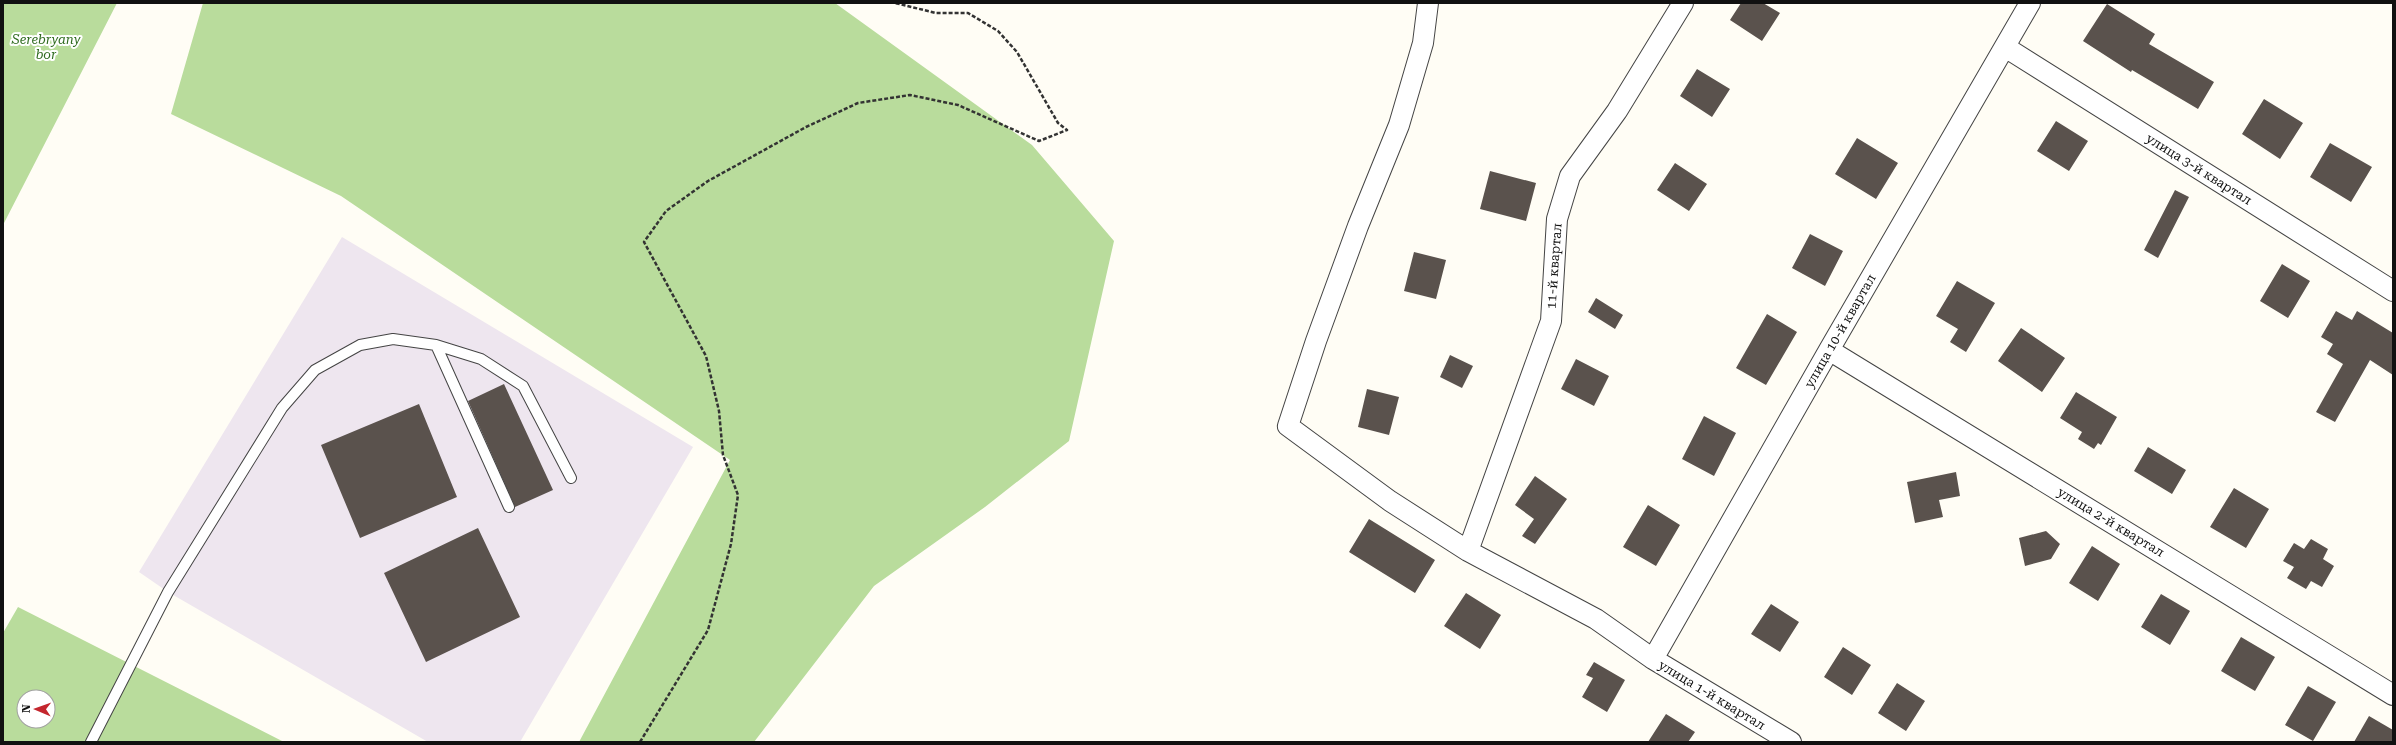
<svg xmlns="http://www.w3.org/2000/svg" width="2396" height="745" font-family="'Roboto Serif',serif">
  <rect width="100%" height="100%" fill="#fffdf5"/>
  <path fill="#eee6ef" d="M342,237L693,447L520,742H428L168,592L139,572Z"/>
  <path fill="#b9dc9c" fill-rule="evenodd" d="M3,3H117L3,225Z
    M203,3H835L1032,145L1114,241L1069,441L985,507L874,586L754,742H579L730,460L341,196L171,114Z
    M18,607L284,742H3V633ZM24,697H48V721H24Z"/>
  <path fill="#5a524d" d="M1741,3H1763L1780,13L1762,41L1730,20Z
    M2107,4L2155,34L2149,44L2214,82L2198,109L2132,70L2131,72L2083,41Z
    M1697,69L1730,89L1712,117L1680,96Z
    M2264,99L2303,123L2280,159L2242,134Z
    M2056,121L2088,141L2069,171L2037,151Z
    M1857,138L1898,163L1876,199L1835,174Z
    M2330,143L2372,167L2351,202L2310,177Z
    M1675,163L1707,184L1689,211L1657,190Z
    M1490,171L1536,183L1526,221L1480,209Z
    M2175,190L2189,197L2158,258L2144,250Z
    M1810,234L1843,251L1825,286L1792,268Z
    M1414,252L1446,260L1436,299L1404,291Z
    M2282,264L2310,281L2288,318L2260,301Z
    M1957,281L1995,303L1966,352L1950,342L1958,329L1936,316Z
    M1596,298L1623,315L1615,329L1588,312Z
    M2336,311L2352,320L2357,311L2393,333V375L2370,360L2335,422L2316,412L2343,364L2327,354L2333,344L2321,337Z
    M1767,314L1797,332L1766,385L1736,368Z
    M2021,328L2065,358L2042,392L1998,361Z
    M1450,355L1473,366L1462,388L1440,377Z
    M1576,359L1609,376L1594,406L1561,389Z
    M504,384L553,490L515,507L468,401Z
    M1367,389L1399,397L1389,435L1358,427Z
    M2076,392L2117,417L2101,445L2098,443L2094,449L2078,439L2082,432L2060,418Z
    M419,404L457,497L360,538L321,445Z
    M1704,416L1736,433L1714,476L1682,459Z
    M2148,447L2186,470L2172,494L2134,471Z
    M1956,472L1960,496L1939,500L1943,517L1915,523L1907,482Z
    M1535,476L1567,499L1535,544L1522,536L1534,519L1515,505Z
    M2234,488L2269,509L2246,548L2210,527Z
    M1648,505L1680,525L1656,566L1623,547Z
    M1369,519L1435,560L1415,593L1349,552Z
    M478,528L520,617L426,662L384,573Z
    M2046,531L2060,544L2051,559L2025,566L2019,538Z
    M2311,539L2328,549L2323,559L2334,566L2322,587L2311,581L2306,589L2287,578L2294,567L2283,561L2294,543L2304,549Z
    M2092,546L2120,564L2098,601L2069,583Z
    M1466,593L1501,615L1480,649L1444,626Z
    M2161,594L2190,611L2170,645L2141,627Z
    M1771,604L1799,622L1780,652L1751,634Z
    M2241,637L2275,657L2255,691L2221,671Z
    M1843,647L1871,665L1852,695L1824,677Z
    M1594,662L1625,680L1607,712L1582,697L1593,678L1586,675Z
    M1897,683L1925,701L1906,731L1878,713Z
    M2308,686L2336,702L2313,741L2285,725Z
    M1666,714L1695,732L1688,742H1648Z
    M2369,716L2393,730V742H2354Z"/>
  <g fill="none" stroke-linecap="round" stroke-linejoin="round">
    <g stroke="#444" stroke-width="12">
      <path id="lane" d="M436,345L509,507
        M91,742L168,592L282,408L315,370L360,345L393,339L436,345L481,359L523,386L571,478"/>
    </g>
    <g stroke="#444" stroke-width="22">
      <path id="street" d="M1428,3L1423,43L1399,125L1358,226L1316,341L1288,426L1390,501L1468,551L1596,619L1653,659L1791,742
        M2005,47L2393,291
        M1829,350L2393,695
        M1468,551L1551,321L1557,219L1570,176L1617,111L1683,3
        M1653,659L1829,350L2030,3"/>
    </g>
    <path stroke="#333" stroke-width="2.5" stroke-dasharray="4 2" stroke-linecap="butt" d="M640,742L708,630L731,544L738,495L723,455L719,411L706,356L644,242L666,211L708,181L806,127L858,103L910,95L958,105L1039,141L1067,130L1058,123L1017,52L998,31L968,13H936L895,3"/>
    <use href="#lane" stroke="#fff" stroke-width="10"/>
    <use href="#street" stroke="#fff" stroke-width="20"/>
  </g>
  <g text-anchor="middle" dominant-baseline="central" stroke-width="4" stroke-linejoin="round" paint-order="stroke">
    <g font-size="13" font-style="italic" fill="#2f6b1f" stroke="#fff">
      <text x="46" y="39">Serebryany<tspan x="46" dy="15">bor</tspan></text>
    </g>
    <g font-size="13" fill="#111" stroke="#fff">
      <text transform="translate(2199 169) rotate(32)">улица 3-й квартал</text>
      <text transform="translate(1554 266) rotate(-86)">11-й квартал</text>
      <text transform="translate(1840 331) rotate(-60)">улица 10-й квартал</text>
      <text transform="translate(2111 522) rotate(31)">улица 2-й квартал</text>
      <text transform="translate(1712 695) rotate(31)">улица 1-й квартал</text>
    </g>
  </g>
  <rect width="2396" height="745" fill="none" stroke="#111111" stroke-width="8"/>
  <g transform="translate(36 709) rotate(272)"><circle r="19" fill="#ffffff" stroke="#a0a0a0"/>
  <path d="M0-3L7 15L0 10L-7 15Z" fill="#c4262e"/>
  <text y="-6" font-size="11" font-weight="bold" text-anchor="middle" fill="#111111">N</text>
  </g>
</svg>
